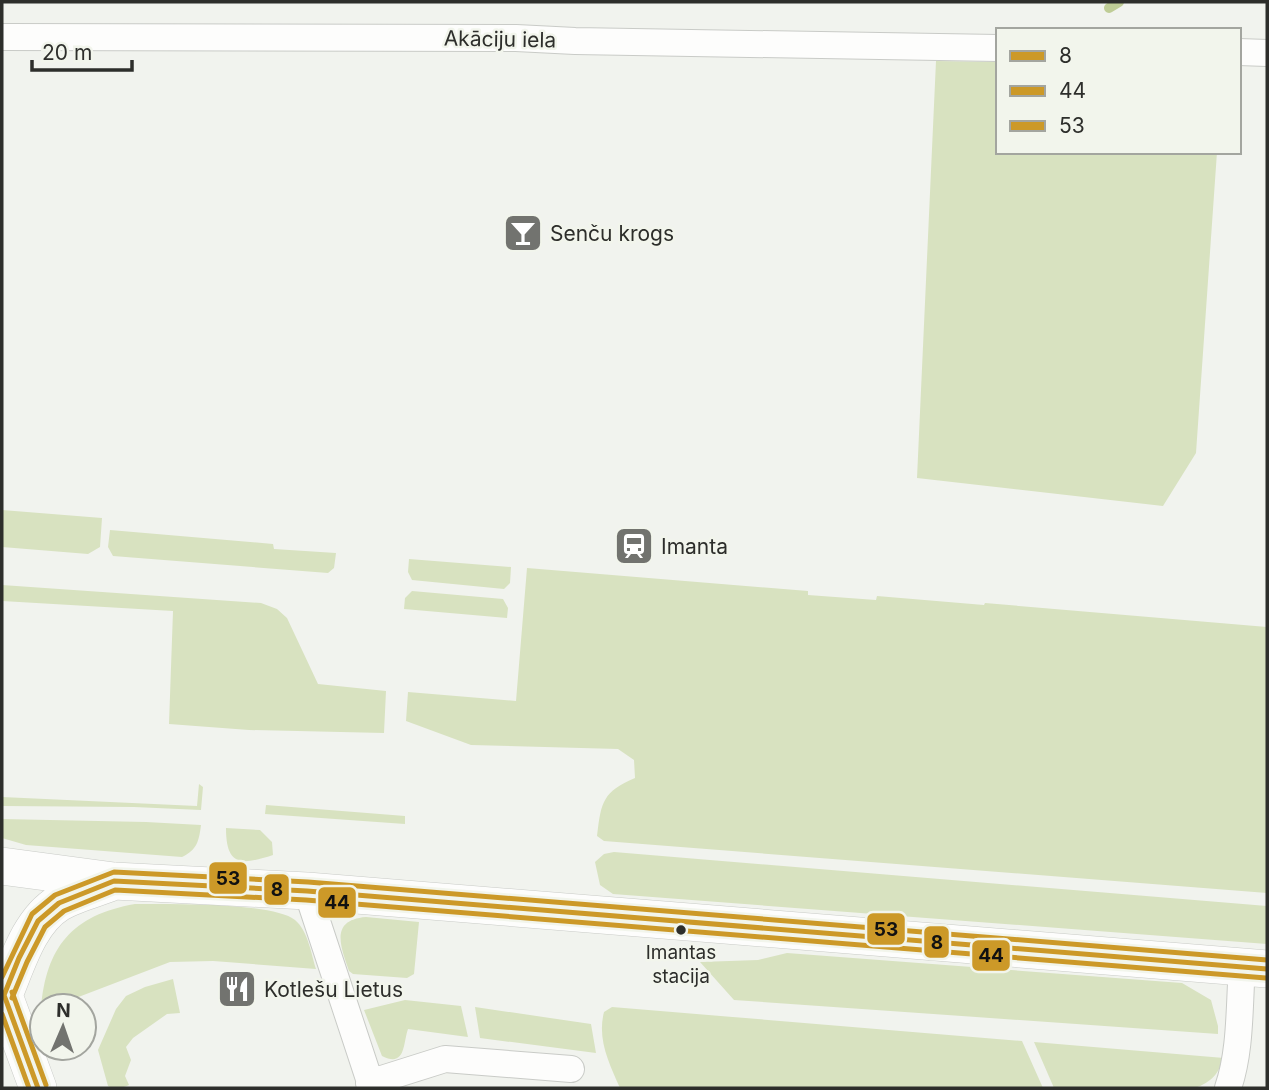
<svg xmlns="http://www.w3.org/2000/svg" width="1269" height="1090" font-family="Inter,sans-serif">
  <rect width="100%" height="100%" fill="#f1f3ee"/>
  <path fill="#d8e2c0" d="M936,61L998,62V152H1217L1196,453L1163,506L917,478Z
    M2,510L102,518L100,547L88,554L2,547Z
    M110,530L273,544L274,549L336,553L334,568L328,573L113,556L108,547Z
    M409,559L511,567L510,583L504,589L412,580L408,572Z
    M527,568L808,591V595L876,600L877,596L984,605L985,603L1267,627V893L604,841L597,836C601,801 603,792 635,778L634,760L618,749L471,745L406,721L408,692L516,701Z
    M2,585L261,603L277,609L287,618L318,684L386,691L384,733L249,730L169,724L173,611L2,601Z
    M412,591L503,599L508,608L507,618L404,609L405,598Z
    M199,784L203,787L201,810L134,807L2,806V797L197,806Z
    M266,805L405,816V824L265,814Z
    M2,819L146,822L201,825C199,841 197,850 182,857L26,845L2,838Z
    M226,828L260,830L272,842L273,855C242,865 226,867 226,828Z
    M614,852L1267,906V944L613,894L600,885L595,862L604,854Z
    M135,904C166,904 273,902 295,920C308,931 311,953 316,969L213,961L170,962L68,1001L42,1006L41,1009C46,947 72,915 135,904Z
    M366,917L419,922L414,974L407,978L353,974L349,971C341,947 329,920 366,917Z
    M787,953L1182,983L1211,1000L1218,1026V1034L734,1000L700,962L758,960Z
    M173,979L180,1013L167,1014L133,1038L126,1047L131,1060L125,1076L129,1085C123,1088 114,1090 108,1086L98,1050L116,1009L126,996L145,987Z
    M405,1000L461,1006L468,1037L408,1029C403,1043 406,1068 382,1056L364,1010Z
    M475,1007L591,1024L596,1053L480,1038Z
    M612,1007L1022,1041L1043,1088H620C609,1063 597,1039 604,1012Z
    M1034,1042L1224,1058C1218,1074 1212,1082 1195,1088H1054Z"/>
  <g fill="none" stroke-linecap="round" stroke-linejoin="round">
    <path stroke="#bfcd96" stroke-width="10" d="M1109,8L1119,2"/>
    <g stroke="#c9cbc7" stroke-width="28">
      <path id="street" d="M2,37L516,38L575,41L998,48
        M1239,52L1267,53
        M307,891L372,1088
        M369,1083L445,1059L571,1069
        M1228,1088C1241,1050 1239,1007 1242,967"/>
    </g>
    <g stroke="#c9cbc7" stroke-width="38">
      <path id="secondary" d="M2,866L114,881L307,891L1267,969
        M2,990L38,1088
        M4,995C17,964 29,921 59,903C74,894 94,889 110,883"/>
    </g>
    <use href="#street" stroke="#fdfdfc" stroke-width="26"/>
    <use href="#secondary" stroke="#fdfdfc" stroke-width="37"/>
    <g stroke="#f2f5ec" stroke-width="10">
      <path id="bus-1" d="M4,995L19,958L38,921L59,903L114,881L307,891L1267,969
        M4,995L38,1088"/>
    </g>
    <g stroke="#f2f5ec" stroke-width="10">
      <path id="bus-2" d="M12,998L27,962L45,927L64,911L115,890L306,900L1266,978
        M2,1014L29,1088"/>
    </g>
    <g stroke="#f2f5ec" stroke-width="10">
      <path id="bus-3" d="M2,977L32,914L55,895L114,872L308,882L1267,960
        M12,992L46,1085"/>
    </g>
    <use href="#bus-1" stroke="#cc9928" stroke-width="5"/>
    <use href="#bus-2" stroke="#cc9928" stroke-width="5"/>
    <use href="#bus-3" stroke="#cc9928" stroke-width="5"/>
  </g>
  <defs>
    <g id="bar-square" transform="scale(2.0125)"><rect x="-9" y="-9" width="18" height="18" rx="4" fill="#72736f" stroke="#f2f5ec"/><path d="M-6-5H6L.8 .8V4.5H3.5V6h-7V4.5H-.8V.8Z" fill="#fff"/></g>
    <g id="station-square" transform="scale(2.0125)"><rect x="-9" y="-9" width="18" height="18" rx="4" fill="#72736f" stroke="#f2f5ec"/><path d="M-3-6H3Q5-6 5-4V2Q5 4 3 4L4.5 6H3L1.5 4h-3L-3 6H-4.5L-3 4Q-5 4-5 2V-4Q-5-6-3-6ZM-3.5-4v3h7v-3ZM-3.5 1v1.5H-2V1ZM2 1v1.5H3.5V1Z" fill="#fff"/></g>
    <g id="restaurant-square" transform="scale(2.0125)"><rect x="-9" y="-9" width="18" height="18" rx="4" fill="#72736f" stroke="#f2f5ec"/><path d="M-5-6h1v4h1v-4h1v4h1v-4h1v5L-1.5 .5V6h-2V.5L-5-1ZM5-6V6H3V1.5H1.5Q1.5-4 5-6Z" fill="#fff"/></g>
  </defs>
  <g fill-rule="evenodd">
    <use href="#bar-square" x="523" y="233"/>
    <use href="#station-square" x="634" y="546"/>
    <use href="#restaurant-square" x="237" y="989"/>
  </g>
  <circle fill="#2d2e2b" stroke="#f2f5ec" stroke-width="2.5" cx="681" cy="930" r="6"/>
  <g text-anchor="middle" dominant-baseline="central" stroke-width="5" stroke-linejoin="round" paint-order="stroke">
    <g font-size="19" fill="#2d2e2b" stroke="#f2f5ec">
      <text x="681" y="952">Imantas<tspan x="681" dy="24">stacija</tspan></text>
    </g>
    <g font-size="21" fill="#2d2e2b" stroke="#f2f5ec">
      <text transform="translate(500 39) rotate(1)">Akāciju iela</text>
    </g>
    <g font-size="21" fill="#2d2e2b" stroke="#f2f5ec" text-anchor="start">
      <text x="550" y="233">Senču krogs</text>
      <text x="661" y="546">Imanta</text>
      <text x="264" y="989">Kotlešu Lietus</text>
    </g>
  </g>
  <g stroke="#f2f5ec" stroke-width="2.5">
    <rect x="208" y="861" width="40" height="34" rx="7" fill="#cc9928"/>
    <rect x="263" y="873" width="27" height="33" rx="7" fill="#cc9928"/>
    <rect x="317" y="886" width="40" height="33" rx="7" fill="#cc9928"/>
    <rect x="866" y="912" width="40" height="34" rx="7" fill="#cc9928"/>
    <rect x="923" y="925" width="27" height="34" rx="7" fill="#cc9928"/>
    <rect x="971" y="939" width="40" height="33" rx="7" fill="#cc9928"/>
  </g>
  <g font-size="19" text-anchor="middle" font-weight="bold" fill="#111">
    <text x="228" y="885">53</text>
    <text x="277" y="896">8</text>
    <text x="337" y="909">44</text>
    <text x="886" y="936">53</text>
    <text x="937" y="949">8</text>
    <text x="991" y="962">44</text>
  </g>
  <rect width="1269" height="1090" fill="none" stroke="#2d2e2b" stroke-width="7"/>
  <rect x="996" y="28" width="245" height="126" fill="#f2f5ec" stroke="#a3a59f" stroke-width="2"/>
  <rect x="1010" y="51" width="35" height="10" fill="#cc9928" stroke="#a3a59f" stroke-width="2"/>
  <text x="1059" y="63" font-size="21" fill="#2d2e2b">8</text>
  <rect x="1010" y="86" width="35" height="10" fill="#cc9928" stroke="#a3a59f" stroke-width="2"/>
  <text x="1059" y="98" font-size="21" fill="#2d2e2b">44</text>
  <rect x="1010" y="121" width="35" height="10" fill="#cc9928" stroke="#a3a59f" stroke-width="2"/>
  <text x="1059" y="133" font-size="21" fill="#2d2e2b">53</text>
  <g transform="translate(63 1027) rotate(2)"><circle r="33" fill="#f2f5ec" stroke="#a3a59f" stroke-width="2"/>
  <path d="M0-5L12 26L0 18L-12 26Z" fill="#72736f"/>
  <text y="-10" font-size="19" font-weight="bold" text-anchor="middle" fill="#2d2e2b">N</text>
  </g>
  <path d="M32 60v10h100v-10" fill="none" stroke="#2d2e2b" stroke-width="3.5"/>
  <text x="42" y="60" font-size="21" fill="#2d2e2b" stroke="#f2f5ec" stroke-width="5" paint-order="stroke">20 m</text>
</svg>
